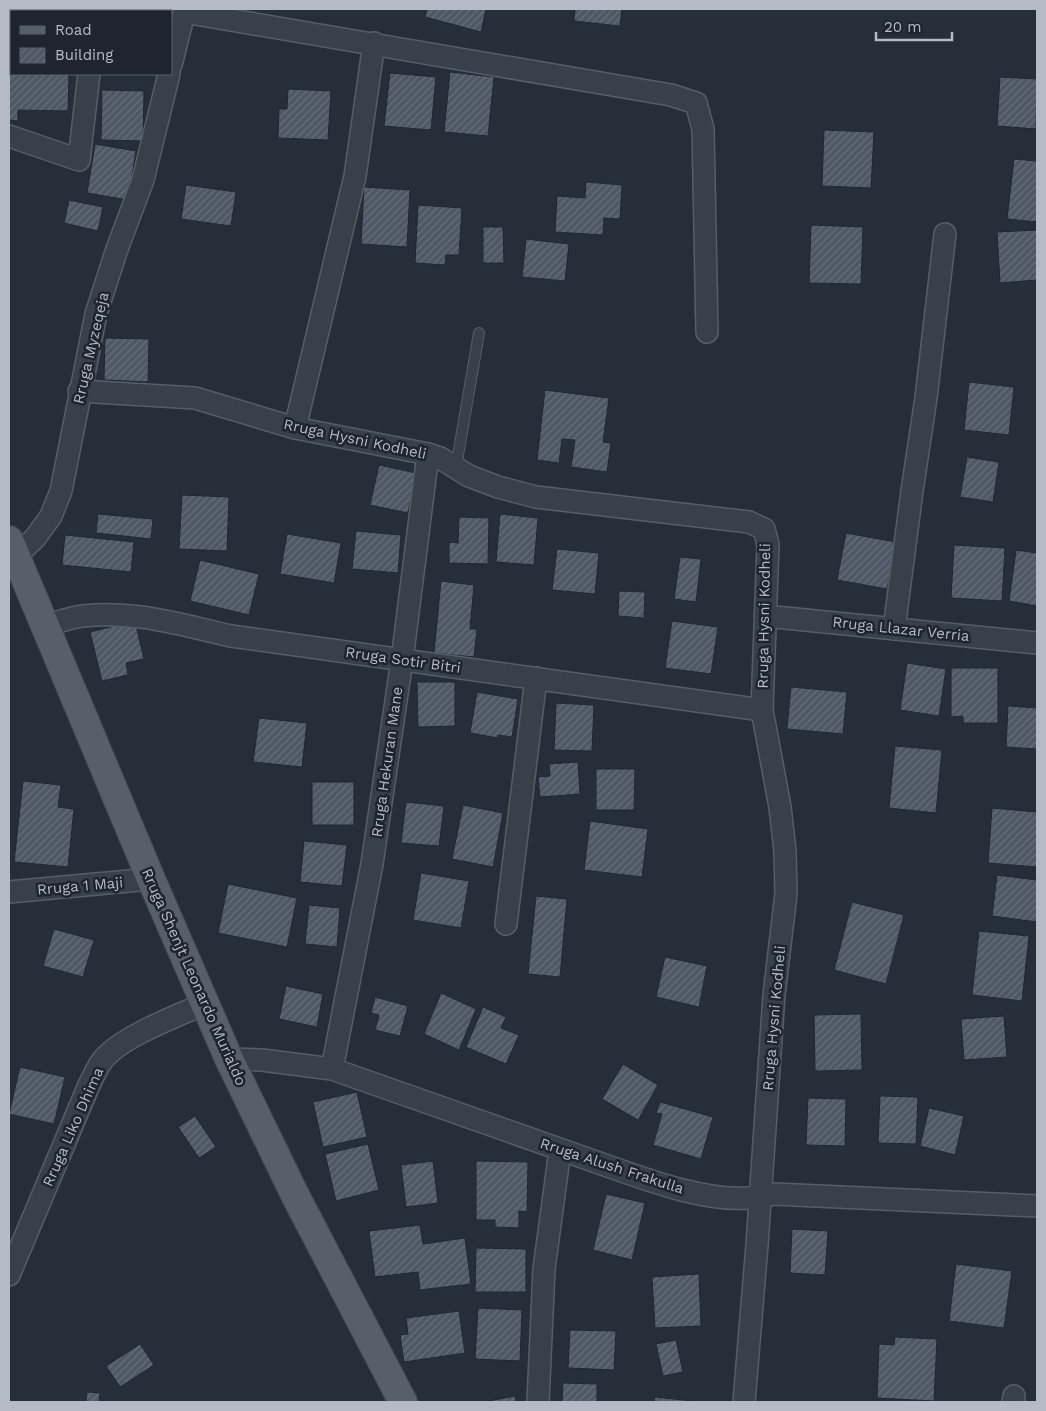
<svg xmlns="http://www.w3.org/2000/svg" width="1046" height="1411" font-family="'Work Sans',sans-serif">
  <defs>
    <pattern id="building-hatch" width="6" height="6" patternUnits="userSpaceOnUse" patternTransform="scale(1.25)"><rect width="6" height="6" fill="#4e5865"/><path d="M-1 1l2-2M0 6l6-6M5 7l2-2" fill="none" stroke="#656e7a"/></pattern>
  </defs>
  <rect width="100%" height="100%" fill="#252e39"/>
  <path fill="url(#building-hatch)" stroke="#202731" d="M9,9H33V11H11V28L9,29Z
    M427,9H486L481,32L425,17Z
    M575,9H622L620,26L574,21Z
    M9,69H11V74H69L68,111L18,110V121L9,120Z
    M450,72L494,77L488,136L444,132Z
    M390,73L436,77L431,130L384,126Z
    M1000,77L1037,79L1036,129L997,126Z
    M288,89L331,91L328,140L278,138L279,109H287Z
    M102,90L144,91L143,141L101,140Z
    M824,130L874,132L871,188L822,186Z
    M95,144L136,151L128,200L87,193Z
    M1014,159L1037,161V222L1007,219Z
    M586,182L622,185L620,219L604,218L603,235L555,232L557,196L585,198Z
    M186,185L236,192L231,226L181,219Z
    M364,187L410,190L407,247L361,244Z
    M69,200L103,207L98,231L64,223Z
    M418,205L462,208L459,255H446L445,265L415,263Z
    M811,225L863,227L861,284L809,283Z
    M483,227H503L504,263H483Z
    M1037,230V280L1000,283L997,232Z
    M526,239L569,244L565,281L522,277Z
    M105,338L149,339L148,382L104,380Z
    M969,382L1014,387L1009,435L964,430Z
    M545,390L609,398L603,442L611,443L607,472L571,467L575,440L562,439L559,463L537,460Z
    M967,457L999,462L993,502L960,497Z
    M379,465L416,473L408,513L370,505Z
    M182,495L229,497L227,551L179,549Z
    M98,514L153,519L151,539L96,533Z
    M500,514L538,518L534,565L496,562Z
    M459,517L489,518L488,564L449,563V542L458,543Z
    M356,531L401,535L398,573L352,569Z
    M846,533L896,542L887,589L837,580Z
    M287,534L341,543L334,583L280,574Z
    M65,535L134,542L131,572L62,565Z
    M954,545L1005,548L1002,601L951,598Z
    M557,549L599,553L595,594L552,590Z
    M1016,550L1037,553V606L1009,601Z
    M680,557L701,559L696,602L674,599Z
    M200,560L259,574L249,615L190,601Z
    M441,581L474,585L470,629H477L474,657L434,653Z
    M619,591L645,592L644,618L618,616Z
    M135,621L144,659L126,663L128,675L102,681L90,632Z
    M672,621L718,627L711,674L665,668Z
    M907,663L946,669L939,716L900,710Z
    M951,668H998V723H963V716L951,717Z
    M417,682H455V726L418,727Z
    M791,687L847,692L843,734L787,729Z
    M477,692L518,699L512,737L498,735V738L470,733Z
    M556,703L594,705L592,751L554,750Z
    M1008,706L1037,708V749L1006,747Z
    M259,718L307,723L302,767L253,762Z
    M895,746L942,750L936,813L889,808Z
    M578,762L580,794L540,797L538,777L550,776L549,764Z
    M596,769H635L634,810H596Z
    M23,781L61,785L58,807L74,809L68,867L14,862Z
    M312,782H354V825H312Z
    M406,802L444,806L439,846L401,843Z
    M463,805L503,813L493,867L452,859Z
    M992,808L1037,812V867L988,863Z
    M590,821L648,829L642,877L584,870Z
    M304,841L347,845L342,886L300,882Z
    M421,873L469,881L461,928L413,920Z
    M997,875L1037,880V922L992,916Z
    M228,884L297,898L287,947L218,933Z
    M536,896L567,899L560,977L528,974Z
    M852,902L904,915L886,984L834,970Z
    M309,905L340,908L337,947L305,944Z
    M54,929L94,940L83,977L43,966Z
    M979,931L1029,936L1022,1001L972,995Z
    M665,957L707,966L699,1007L656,997Z
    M286,986L323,994L317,1027L279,1019Z
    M441,993L476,1009L459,1050L424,1034Z
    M375,997L408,1006L400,1036L375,1030L379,1015L371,1013Z
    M483,1007L506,1017L501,1028L519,1035L506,1064L466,1047Z
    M861,1014L862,1070L815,1071L814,1015Z
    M1004,1016L1007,1057L964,1060L961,1019Z
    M623,1064L658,1085L638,1120L602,1099Z
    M20,1067L65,1077L54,1124L9,1114Z
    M357,1092L367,1137L323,1147L313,1102Z
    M880,1096L918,1097L916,1144L878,1143Z
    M808,1098L846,1099L845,1146L806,1145Z
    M660,1102L713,1117L701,1159L653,1145L662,1114L656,1113Z
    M929,1108L964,1116L955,1155L920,1146Z
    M195,1116L216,1147L199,1158L178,1127Z
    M368,1144L379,1190L336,1201L325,1154Z
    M433,1161L438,1203L406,1207L401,1165Z
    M476,1161L528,1162L527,1212L519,1211V1228L495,1227V1220H476Z
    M606,1194L645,1203L632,1260L593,1250Z
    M420,1225L423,1244L465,1238L471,1284L420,1290L418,1272L375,1277L369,1231Z
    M792,1229L828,1231L825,1275L790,1273Z
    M476,1248L526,1249V1292H475Z
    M956,1264L1012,1271L1004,1328L949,1321Z
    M699,1274L701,1326L655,1328L652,1277Z
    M478,1308L522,1310L520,1361L475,1359Z
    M459,1311L465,1353L404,1362L400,1335L408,1334L406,1318Z
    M570,1330L616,1331L614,1370L568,1368Z
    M895,1337L937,1339L934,1401L877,1398L879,1344L894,1345Z
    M676,1340L683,1372L663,1376L656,1344Z
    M140,1344L154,1365L120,1387L106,1366Z
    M563,1383L597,1384V1402H562Z
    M87,1392L100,1393L99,1402H86Z
    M515,1396L516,1402H483Z
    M655,1397L693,1401V1402H654Z"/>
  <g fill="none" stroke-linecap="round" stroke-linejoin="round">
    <g stroke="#565e68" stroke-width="12">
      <path id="service" d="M456,467L479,333"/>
    </g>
    <g stroke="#565e68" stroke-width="24">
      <path id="minor" d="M92,11V9
        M184,12L671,95L696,103L703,129L707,332
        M171,65L185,9
        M9,136L79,160L89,74
        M79,391L195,398L295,428L428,454L440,458L469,476L498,487L536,497L749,522L764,529L768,544L762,710L780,807L785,851L786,894L774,995L757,1245L744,1402
        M295,428L355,176L374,43
        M16,556L35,538L51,516L61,491L96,314L117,249L143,180L169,74
        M765,616L1037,643
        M46,626C58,622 71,617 83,616C133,610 182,625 231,636L762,710
        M894,629L912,491L926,398L945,234
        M9,892L151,879
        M506,924L536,678
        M229,1059L262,1060L332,1069L619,1170C656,1183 708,1201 747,1198C756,1198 765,1196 774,1194L1037,1206
        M332,1069L372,864L402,660L428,454
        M9,1275L89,1085C93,1077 97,1068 102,1061C120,1037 177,1016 204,1004
        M538,1402L544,1269L560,1150
        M1013,1402L1014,1396"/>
    </g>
    <g stroke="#414953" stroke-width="30">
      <path id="primary" d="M9,540L151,879L229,1059L295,1195L403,1402"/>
    </g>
    <use href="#service" stroke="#38404a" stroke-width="10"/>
    <use href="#minor" stroke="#38404a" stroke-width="21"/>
    <use href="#primary" stroke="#565f6a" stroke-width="28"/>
  </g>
  <g text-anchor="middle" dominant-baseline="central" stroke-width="5" stroke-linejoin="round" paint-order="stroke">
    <g font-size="15" fill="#b4bbc5" stroke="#1e252f">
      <text transform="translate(91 348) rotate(-77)">Rruga Myzeqeja</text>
      <text transform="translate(355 439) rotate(12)">Rruga Hysni Kodheli</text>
      <text transform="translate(764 616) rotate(-89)">Rruga Hysni Kodheli</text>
      <text transform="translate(901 629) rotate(6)">Rruga Llazar Verria</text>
      <text transform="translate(403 660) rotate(8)">Rruga Sotir Bitri</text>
      <text transform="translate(387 762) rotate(-82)">Rruga Hekuran Mane</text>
      <text transform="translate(80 886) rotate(-5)">Rruga 1 Maji</text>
      <text transform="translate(194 977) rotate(66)">Rruga Shenjt Leonardo Murialdo</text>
      <text transform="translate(774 1018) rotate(-85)">Rruga Hysni Kodheli</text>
      <text transform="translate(73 1127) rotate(-66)">Rruga Liko Dhima</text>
      <text transform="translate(612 1166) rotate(18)">Rruga Alush Frakulla</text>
    </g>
  </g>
  <rect width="1046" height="1411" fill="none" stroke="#b4bbc5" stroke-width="20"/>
  <rect x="10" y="10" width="162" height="65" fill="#1e252f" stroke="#5a616b"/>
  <rect x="20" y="26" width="25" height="8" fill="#565f6a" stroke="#5a616b"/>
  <text x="55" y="35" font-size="15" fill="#b4bbc5">Road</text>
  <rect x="20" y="48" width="25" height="15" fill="url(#building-hatch)" stroke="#5a616b"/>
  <text x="55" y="60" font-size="15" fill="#b4bbc5">Building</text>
  <path d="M876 32v8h76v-8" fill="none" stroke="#b4bbc5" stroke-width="2.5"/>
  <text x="884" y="32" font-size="15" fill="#b4bbc5" stroke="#1e252f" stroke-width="4" paint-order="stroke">20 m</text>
</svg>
